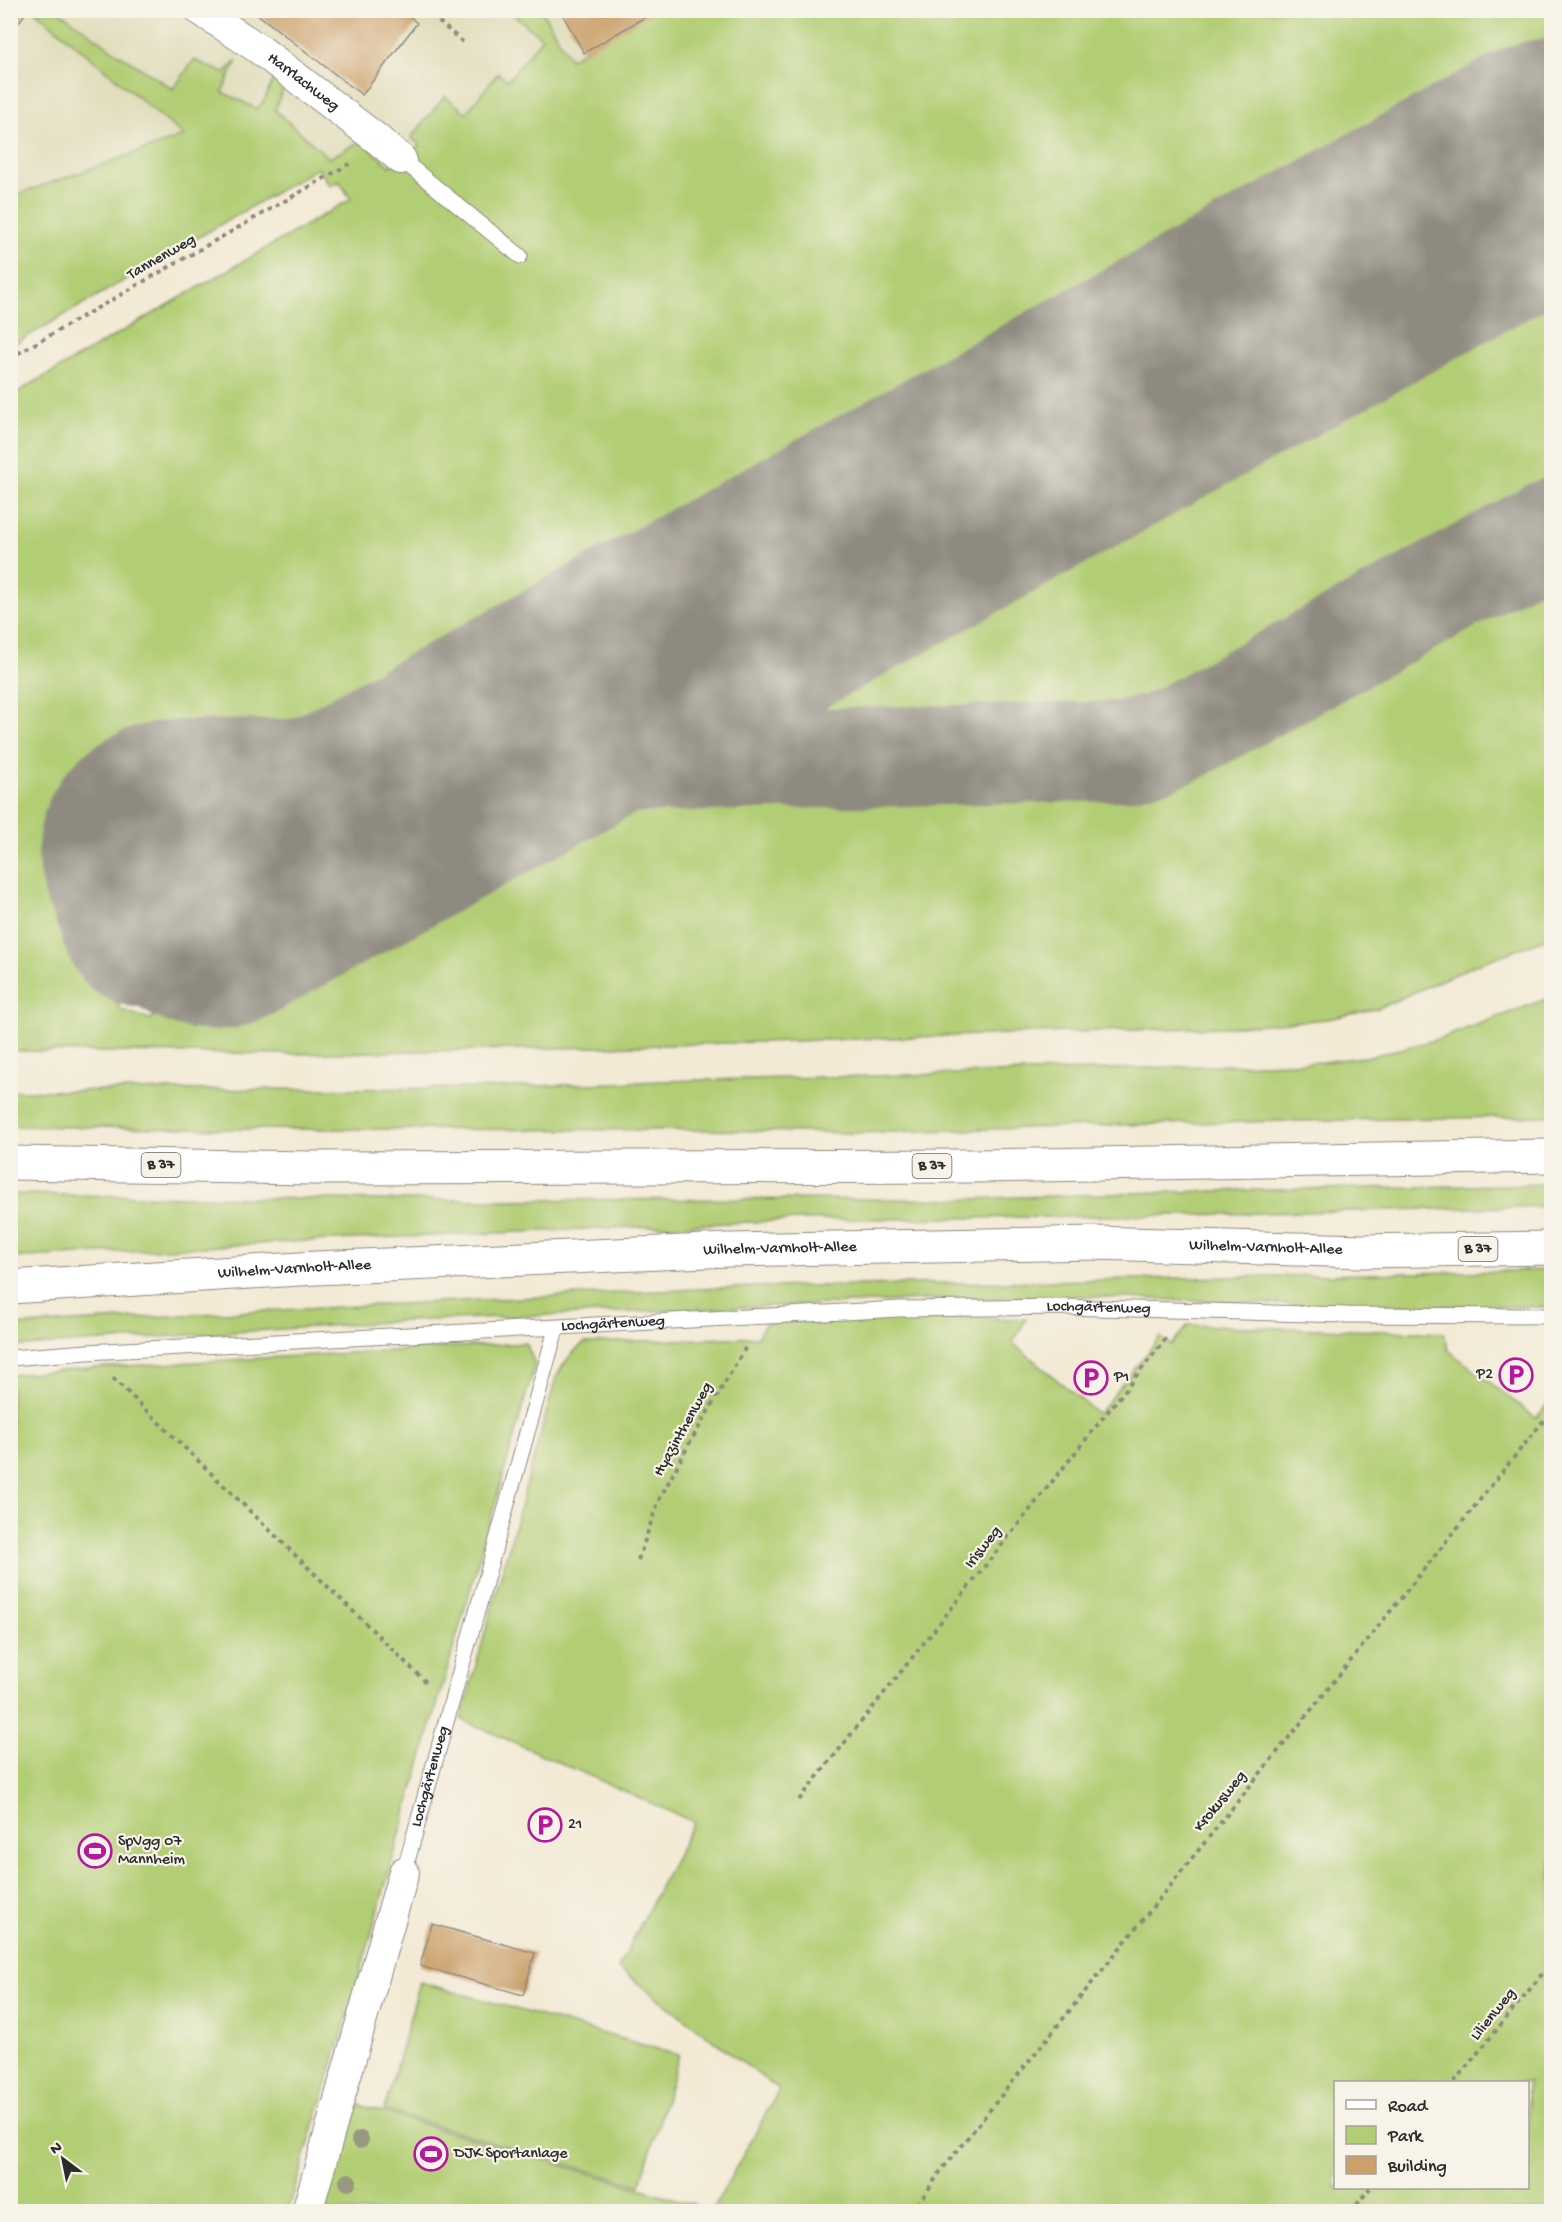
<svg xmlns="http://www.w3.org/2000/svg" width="1562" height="2222" font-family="'Gochi Hand',sans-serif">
  <rect width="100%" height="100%" fill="#f7f3e8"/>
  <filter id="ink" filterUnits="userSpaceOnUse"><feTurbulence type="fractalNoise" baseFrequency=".0167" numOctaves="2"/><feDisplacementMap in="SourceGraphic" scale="12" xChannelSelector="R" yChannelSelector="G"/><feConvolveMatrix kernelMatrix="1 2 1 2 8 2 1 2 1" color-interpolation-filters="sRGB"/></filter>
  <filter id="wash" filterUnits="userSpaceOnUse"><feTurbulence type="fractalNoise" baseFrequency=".008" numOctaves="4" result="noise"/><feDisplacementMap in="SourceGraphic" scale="24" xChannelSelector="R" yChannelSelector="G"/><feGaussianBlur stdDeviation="1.35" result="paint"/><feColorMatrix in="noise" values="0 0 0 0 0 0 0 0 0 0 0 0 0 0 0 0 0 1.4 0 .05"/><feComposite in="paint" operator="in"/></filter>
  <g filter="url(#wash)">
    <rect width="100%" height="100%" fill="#f3ead5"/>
    <path fill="#e0ddbb" d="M10,11H654L420,145L351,199L339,181L330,186L318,168L184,136L11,197Z"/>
    <path fill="#b2ce74" stroke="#6e7c50" stroke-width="1.5" fill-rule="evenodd" d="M654,10L1551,11V84L394,725L125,745C80,756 49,807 51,853C51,861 54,869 55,876L121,1010L150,1019L509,820C549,804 579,797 623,793L1152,778L1171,773L1551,561V937L1475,965L1379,1008L1328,1019L1227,1027L605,1047L289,1054L11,1051V396L351,199L339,181L330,186L318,168L11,346L10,197L184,136L35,11H59L117,53L173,89L194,60L224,73L237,61L222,92L257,109L264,101L273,80L286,81L275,110L329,158L361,141L390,166L420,145L411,138L445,96L466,113L498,73L508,80L542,38L509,11H542L570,59Z
      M1551,243V495L1150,719L1134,724L829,729C808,726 785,720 786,694C786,688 786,681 790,675C794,667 804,661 811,655Z
      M1551,997V1116L1193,1123L852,1133L703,1130L238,1129L11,1126V1091L491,1088L662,1081L996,1073L1322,1062L1372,1056L1439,1039Z
      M1552,1184L1551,1206L1186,1215L800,1220L308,1241L10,1258L11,1194L385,1200L967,1199L1162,1192Z
      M1551,1270V1307L1272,1304L1077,1296L950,1299L402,1321L11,1347V1326L201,1314L717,1288Z
      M892,1317L1026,1319L1013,1343L1098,1414L1160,1337L1171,1345L1188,1325L1444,1333L1448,1350L1536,1418L1551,1400V2211H712L779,2090L618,1968L694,1822L461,1719L556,1378C564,1363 571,1352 585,1343L757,1337L766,1323ZM1336,2082H1528V2188H1336Z
      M526,1343L535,1364L350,2008L288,2211L11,2212V1375L91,1368Z
      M420,1982L679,2055L640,2186L384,2110Z
      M352,2103L696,2205L693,2212H321Z"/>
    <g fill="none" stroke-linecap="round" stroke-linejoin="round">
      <path stroke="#8f8a80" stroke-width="100" d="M754,604C740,614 722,625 711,639C688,668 688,711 715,737C726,748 741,754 756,759
        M211,906C193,932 180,963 142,958C133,957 124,953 119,945C112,934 108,919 103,907C96,890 88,873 88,854C87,804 128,774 174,770L459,767L1122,751L1159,742L1178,734L1552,528"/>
      <path stroke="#8f8a80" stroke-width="249" d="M211,906L1552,163"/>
    </g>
    <g id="blocks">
      <path fill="#cba06a" d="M10,10H28L10,34Z
        M252,10H402L417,23L362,95Z
        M560,10H657L584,53Z
        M432,1924L535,1953L523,1995L420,1966Z"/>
    </g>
  </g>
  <g filter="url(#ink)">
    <use href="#blocks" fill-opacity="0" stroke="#8f8a80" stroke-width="1.5"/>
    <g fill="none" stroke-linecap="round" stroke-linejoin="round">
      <g stroke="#8f8a80" stroke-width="17">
        <g id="lane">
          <path d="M401,159L520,256"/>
          <path id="s1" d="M10,1358L87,1352L900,1309L1061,1307L1347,1315L1552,1316"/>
          <path id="s2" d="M404,1872L556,1329"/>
        </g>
      </g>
      <g stroke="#8f8a80" stroke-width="32">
        <g id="street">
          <path id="s3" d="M200,10L259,49L377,139L401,159"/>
          <path d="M307,2212L404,1872"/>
        </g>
      </g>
      <g stroke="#8f8a80" stroke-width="35">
        <g id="primary">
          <path d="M10,1163L312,1168L976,1166L1552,1156"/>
          <path id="s4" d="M10,1287L316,1268L729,1250L1095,1243L1361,1251L1552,1248"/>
        </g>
      </g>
      <path stroke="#8f8a80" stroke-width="4" stroke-dasharray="4.5 4.5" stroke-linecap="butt" d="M425,10L464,43
        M10,358L351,163
        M113,1378L428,1684
        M638,1560L659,1500L689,1444L747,1345
        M799,1800L1168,1336
        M1454,2082L1552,1962
        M913,2212L940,2172L1552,1410
        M1351,2212L1370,2188"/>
      <use href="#lane" stroke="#fff" stroke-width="15"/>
      <use href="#street" stroke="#fff" stroke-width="30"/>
      <use href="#primary" stroke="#fff" stroke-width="33"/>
    </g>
    <g fill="#989881">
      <circle cx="360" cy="2140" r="9"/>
      <circle cx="348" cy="2182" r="9"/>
    </g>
  </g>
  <defs>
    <g id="parking-ring" transform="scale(1.725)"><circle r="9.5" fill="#f7f3e8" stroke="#b5179e" stroke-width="1.5"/><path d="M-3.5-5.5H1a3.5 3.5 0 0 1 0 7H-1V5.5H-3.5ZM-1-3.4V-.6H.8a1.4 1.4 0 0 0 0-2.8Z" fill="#b5179e"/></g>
    <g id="stadium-ring" transform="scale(1.725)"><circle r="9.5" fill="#f7f3e8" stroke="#b5179e" stroke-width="1.5"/><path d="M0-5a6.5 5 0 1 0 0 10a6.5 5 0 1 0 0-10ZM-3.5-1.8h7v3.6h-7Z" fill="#b5179e"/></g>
  </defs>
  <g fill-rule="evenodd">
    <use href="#parking-ring" x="1516" y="1375"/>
    <use href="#parking-ring" x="1091" y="1378"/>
    <use href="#parking-ring" x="545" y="1825"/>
    <use href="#stadium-ring" x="95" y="1851"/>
    <use href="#stadium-ring" x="431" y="2154"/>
  </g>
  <g text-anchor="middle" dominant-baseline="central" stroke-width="4.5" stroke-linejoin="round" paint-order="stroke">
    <g fill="#f7f3e8" stroke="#686764" stroke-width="1.5">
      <rect x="141.5" y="1153" width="39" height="24" rx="4.5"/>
      <rect x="912.5" y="1154" width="39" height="24" rx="4.5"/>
      <rect x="1458.5" y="1237" width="39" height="24" rx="4.5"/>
    </g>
    <g font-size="15" font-weight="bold" fill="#2b2b2b">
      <text x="161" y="1165">B 37</text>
      <text x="932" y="1166">B 37</text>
      <text x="1478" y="1249">B 37</text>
    </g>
    <g font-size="16" fill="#2b2b2b" stroke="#f7f3e8">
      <text stroke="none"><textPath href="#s3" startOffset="126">Harrlachweg</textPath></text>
      <text transform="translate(162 258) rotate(-30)">Tannenweg</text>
      <text stroke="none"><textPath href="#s4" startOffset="1257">Wilhelm-Varnholt-Allee</textPath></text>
      <text stroke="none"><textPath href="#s4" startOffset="771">Wilhelm-Varnholt-Allee</textPath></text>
      <text stroke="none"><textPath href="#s4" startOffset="285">Wilhelm-Varnholt-Allee</textPath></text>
      <text stroke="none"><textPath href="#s1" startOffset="1090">Lochgärtenweg</textPath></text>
      <text stroke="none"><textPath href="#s1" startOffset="604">Lochgärtenweg</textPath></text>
      <text transform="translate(684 1430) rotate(-61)">Hyazinthenweg</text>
      <text transform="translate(984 1548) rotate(-52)">Irisweg</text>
      <text stroke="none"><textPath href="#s2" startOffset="99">Lochgärtenweg</textPath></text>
      <text transform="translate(1221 1802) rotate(-51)">Krokusweg</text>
      <text transform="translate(1494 2015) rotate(-51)">Lilienweg</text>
    </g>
    <g font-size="16" fill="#2b2b2b" stroke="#f7f3e8" text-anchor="start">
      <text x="1493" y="1375" text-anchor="end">P2</text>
      <text x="1114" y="1378">P1</text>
      <text x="568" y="1825">21</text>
      <text x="118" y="1842">SpVgg 07<tspan x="118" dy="18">Mannheim</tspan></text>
      <text x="454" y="2154">DJK Sportanlage</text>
    </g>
  </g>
  <rect width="1562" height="2222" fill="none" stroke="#f7f3e8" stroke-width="36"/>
  <rect x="1334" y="2081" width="195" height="108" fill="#f7f3e8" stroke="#a5a39c" stroke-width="1.5"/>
  <rect x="1346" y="2100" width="30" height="9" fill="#ffffff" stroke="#a5a39c" stroke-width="1.5"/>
  <text x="1388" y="2111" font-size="18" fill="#2b2b2b">Road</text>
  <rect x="1346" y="2126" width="30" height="18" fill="#b2ce74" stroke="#a5a39c" stroke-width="1.5"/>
  <text x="1388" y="2141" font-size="18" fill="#2b2b2b">Park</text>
  <rect x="1346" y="2156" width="30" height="18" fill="#cba06a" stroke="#a5a39c" stroke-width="1.5"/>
  <text x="1388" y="2171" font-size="18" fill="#2b2b2b">Building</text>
  <g transform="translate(63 2159) rotate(328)" stroke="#f7f3e8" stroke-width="4.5" paint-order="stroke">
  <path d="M0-4.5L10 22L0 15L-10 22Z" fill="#2b2b2b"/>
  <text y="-9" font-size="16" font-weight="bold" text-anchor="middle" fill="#2b2b2b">N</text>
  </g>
</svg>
